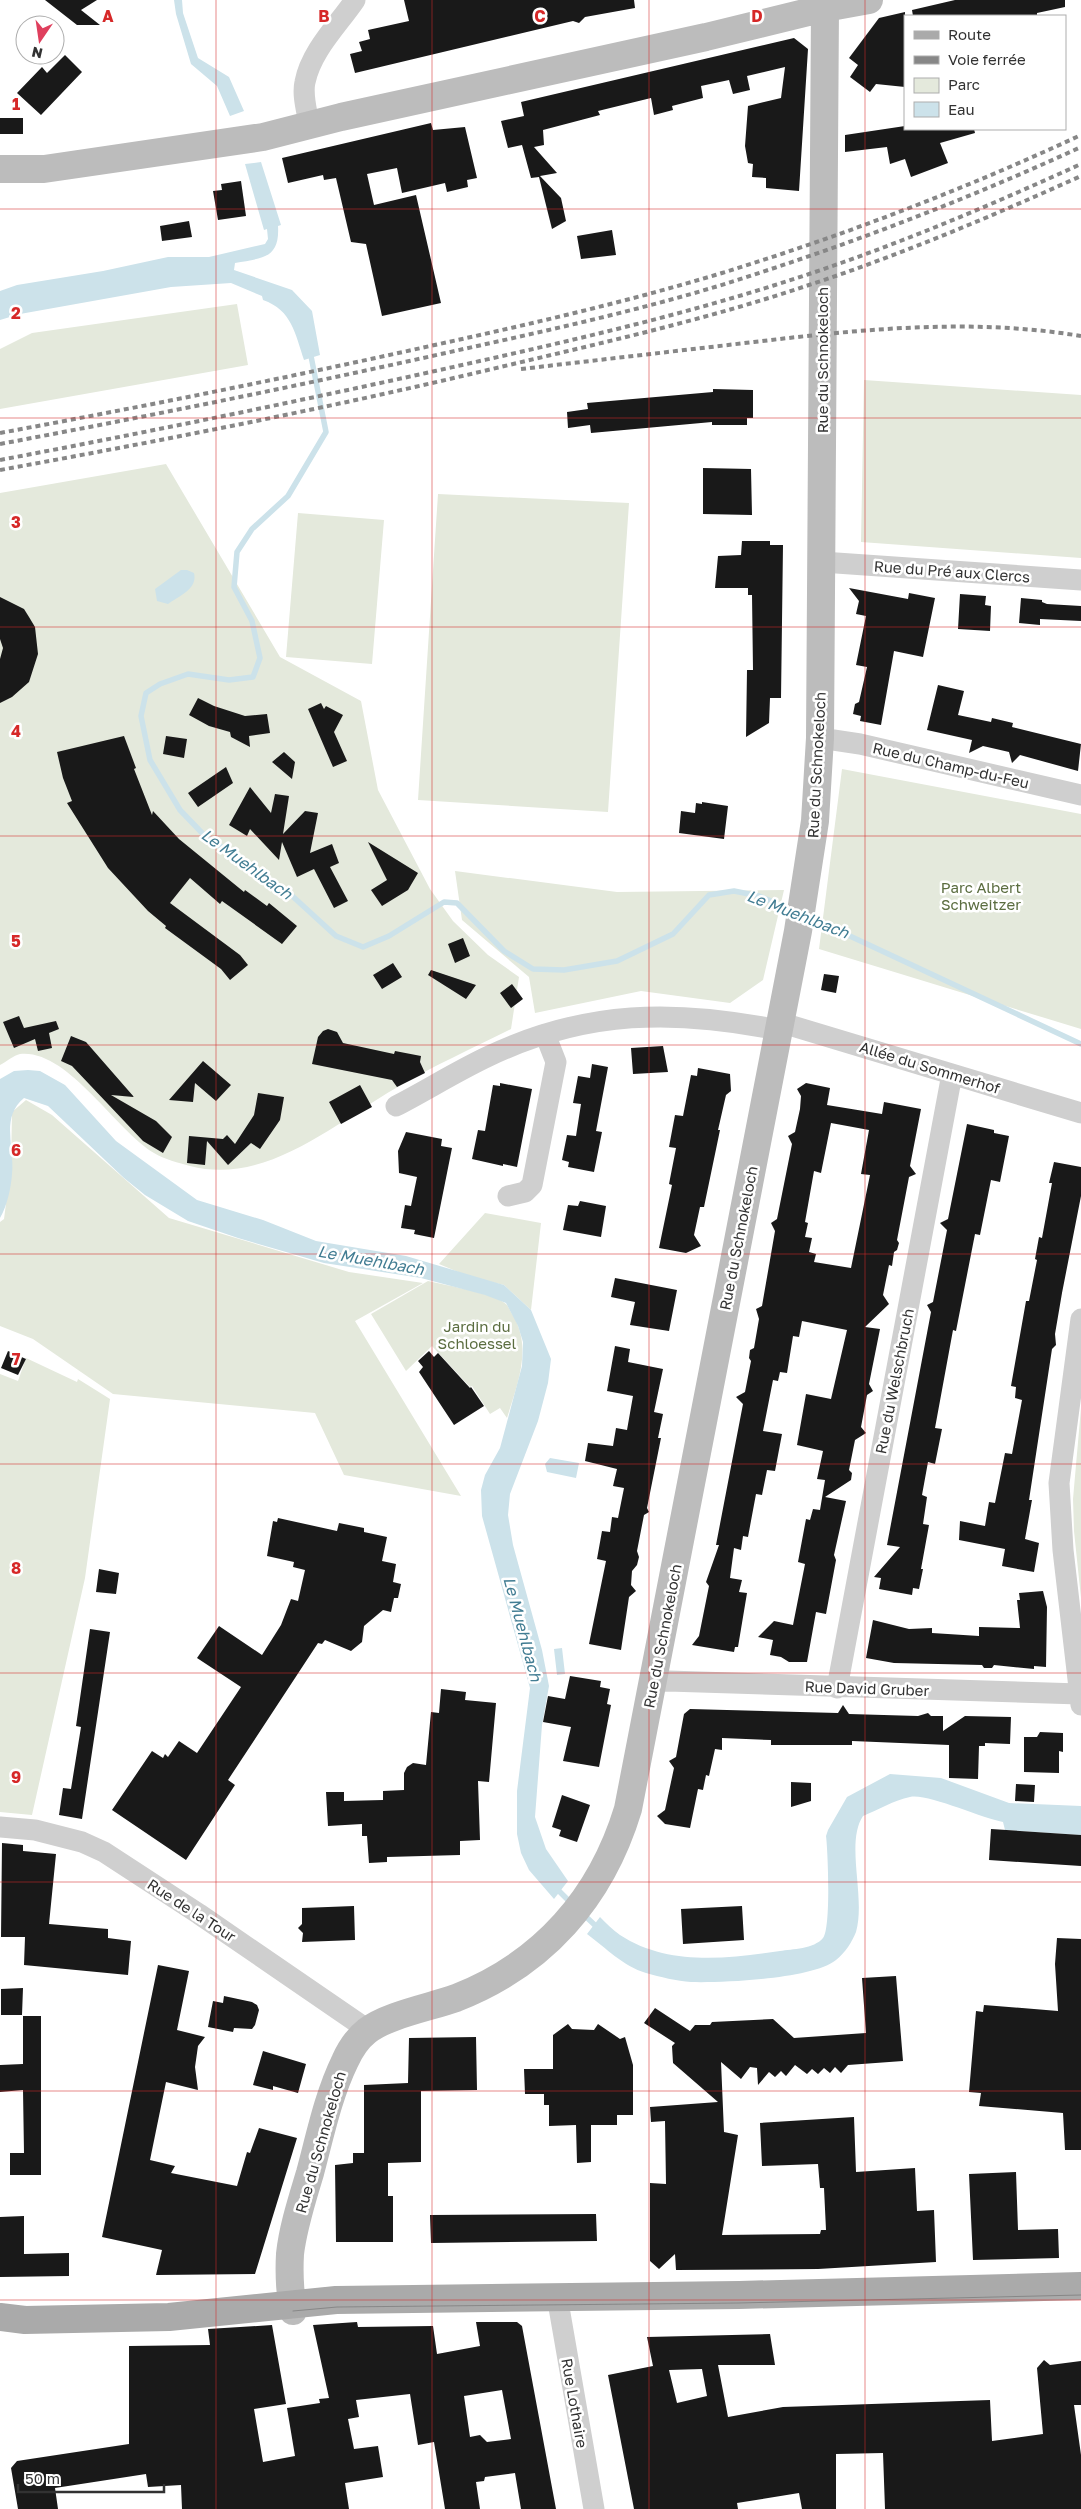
<svg xmlns="http://www.w3.org/2000/svg" width="1081" height="2509" font-family="'Golos Text',sans-serif">
  <rect width="100%" height="100%" fill="#fff"/>
  <path fill="#e4e9dc" d="M237,304L248,365L0,409V349L32,333Z
    M864,380L1081,395V558L861,542Z
    M166,464L280,657L361,701L378,790L430,889L453,921L488,955L519,977L511,1029C473,1048 433,1066 396,1088C335,1123 266,1186 190,1166C179,1163 164,1159 154,1153C115,1130 68,1049 20,1054C14,1055 6,1062 0,1065V493Z
    M438,494L629,503L608,812L418,800Z
    M298,513L384,520L372,664L286,657Z
    M842,769L1081,814V1029L819,949Z
    M455,871L617,892L784,890L763,980L730,1003L641,991L535,1013L529,977L462,920Z
    M26,1100L52,1115L169,1218L349,1272L423,1283L355,1321L461,1496L344,1475L315,1413L113,1394L33,1339L0,1326V1222L4,1219L11,1165L12,1112Z
    M485,1213L541,1223L531,1310L504,1285L470,1277L439,1264Z
    M428,1281C445,1285 496,1294 506,1304C509,1307 511,1313 514,1317C532,1350 517,1385 507,1418L500,1408L490,1414L472,1386L470,1387L432,1346L406,1371L371,1314Z
    M26,1358L77,1382L78,1379L110,1399L85,1578L32,1815L0,1812V1374L18,1381Z
    M1081,1408V1598L1074,1531L1073,1499Z"/>
  <path fill="#cce2ea" d="M174,0H182L183,13L198,58L229,77L244,111L230,116L217,86L191,64L176,14Z
    M261,162L281,225L278,226C280,259 262,258 235,263L234,270L292,290L312,311L320,355L304,360C295,334 292,310 263,300L262,296L231,283L171,287L20,314L0,320V291L17,285L103,271L168,257H209L265,244L268,239L267,229L264,230L245,164Z
    M181,570H187L194,573C198,589 179,596 168,604L157,601L155,589Z
    M28,1070L40,1071L65,1085L116,1141L197,1200L263,1220L316,1241L406,1256L504,1285L531,1310L551,1359L548,1383L538,1421L510,1494L508,1515L513,1545L542,1650L549,1686L542,1725L535,1817L546,1849L568,1881L554,1899L529,1870L521,1853L517,1834V1791L530,1688L482,1516L481,1490L485,1475L500,1448L522,1366L523,1342L518,1326L506,1303L485,1295L421,1278L324,1263L238,1238L188,1221L145,1195L124,1178L48,1106L24,1098C0,1118 15,1146 12,1174C11,1188 7,1206 0,1218V1079L14,1071Z
    M550,1458L579,1463L576,1478L547,1472L545,1464Z
    M562,1648L565,1674L557,1675L554,1649Z
    M890,1774L941,1778L1009,1803L1081,1806V1835L1005,1830L1003,1822C981,1818 927,1793 910,1797C894,1800 878,1810 863,1816C845,1843 866,1897 856,1932C852,1942 845,1953 836,1960C813,1979 722,1983 691,1982C677,1981 660,1977 646,1973C623,1966 606,1948 587,1934L600,1917C606,1923 613,1930 620,1935C667,1966 727,1959 780,1951C792,1949 814,1949 823,1938C831,1929 828,1851 826,1836L828,1830L847,1797Z"/>
  <g fill="none" stroke-linecap="round" stroke-linejoin="round">
    <path stroke="#cce2ea" stroke-width="5.5" d="M310,351L326,432L288,496L252,529L237,552L234,587L252,621L260,658L253,677L229,680L188,674L160,684L146,693L141,716L150,760L180,810L204,835L289,893L336,936L363,947L389,936L444,902L457,903L504,951L533,969L564,970L617,961L673,934L709,895L734,891L759,896L794,911
      M807,916L1081,1044
      M555,1887L571,1903
      M582,1913L599,1929"/>
  </g>
  <path fill="#191919" fill-rule="evenodd" d="M45,0H97L81,10L100,25H77Z
    M404,0H634L635,8L585,17L579,23L573,21L355,73L350,54L362,51L359,42L370,39L368,30L409,21Z
    M955,0H1065V7L1037,13V16H913L912,10Z
    M905,12V87L876,84L870,92L850,77L858,65L849,58L879,18Z
    M794,38L808,49L799,191L766,188V178L752,177L753,164L748,163L745,146L748,106L781,98L785,67L747,76L750,90L733,94L729,80L701,86L703,98L672,106L673,110L654,115L651,98L598,111L600,115L543,130L544,145L534,147L557,173L540,176L561,198L566,221L552,229L539,177L531,178L522,145L508,148L501,121L524,116L521,102Z
    M65,55L82,72L41,115L17,93L42,67L47,73Z
    M0,118H23V134H0Z
    M431,123L433,130L465,127L477,178L467,180L468,187L447,192L445,183L402,193L397,168L367,174L374,205L416,195L441,303L382,316L366,244L351,242L336,178L324,180L323,175L288,183L282,158Z
    M905,126V129H974L975,133L940,143L948,163L911,177L905,159L890,164L887,147L845,152V135Z
    M241,181L246,216L218,220L213,191L222,190L221,184Z
    M189,221L192,237L162,241L160,226Z
    M612,230L616,255L581,259L577,236Z
    M713,389L753,390V418H747V425H712V422L591,433L590,425L568,428L567,412L588,409L587,403L713,392Z
    M703,468L751,469L752,515L703,514Z
    M742,541H770V545H783L781,698H770L769,723L746,737L747,670H753L752,595H748V588H715L718,556L741,555Z
    M849,588L908,599L909,593L935,598L923,657L894,651L881,725L860,721L861,716L853,714L855,704L859,702L867,667L856,665L866,616L856,614L859,601Z
    M960,594L986,596L985,605L991,606L990,631L958,629Z
    M0,597L24,609L29,617L35,627L38,654L29,682L12,697L0,703V659L3,648L0,639Z
    M1021,598L1042,600V602L1047,604L1081,606V621L1040,619V625L1019,623Z
    M938,685L964,691L958,715L991,722L992,718L1013,723L1012,727L1081,744L1078,771L1020,755L1012,763L1009,752L983,746L969,753L972,740L927,730Z
    M198,698L214,706L245,716L267,714L270,733L249,736L250,747L231,737L230,732L209,726L189,715Z
    M321,703L324,709L326,706L343,715L334,732L347,761L333,767L308,709Z
    M124,736L136,768L134,769L152,815L153,811L179,839L244,892L245,890L267,906L269,903L297,926L282,944L222,901L220,904L190,878L170,903L240,955L248,965L230,980L221,969L165,928L166,926L148,911L108,868L67,803L72,801L63,778L57,752Z
    M166,736L187,739L184,758L163,754Z
    M284,752L295,762L292,779L272,762Z
    M226,767L233,783L198,807L188,793Z
    M250,787L271,813L275,794L289,796L283,834L305,811L318,813L310,853L332,844L339,863L330,867L348,901L334,908L314,869L297,877L282,842L279,860L250,829L247,836L229,825Z
    M702,802L728,806L724,839L679,833L681,811L695,813L696,803L702,804Z
    M368,842L418,873L408,890L382,906L371,890L387,880Z
    M463,938L470,956L455,963L448,944Z
    M393,963L402,977L382,989L373,975Z
    M431,970L476,985L466,999L428,975Z
    M824,974L839,976L836,993L821,990Z
    M512,984L523,999L511,1008L500,993Z
    M19,1016L24,1028L56,1021L59,1029L49,1033L52,1048L38,1051L35,1039L14,1048L3,1022Z
    M328,1029L337,1032L343,1043L394,1054L395,1051L421,1056L420,1062L425,1073L397,1087L392,1080L312,1064L318,1037L323,1031Z
    M71,1036L86,1042L134,1097L111,1095L156,1121L172,1137L163,1153L143,1141L72,1066L61,1061Z
    M663,1046L668,1072L633,1074L631,1048Z
    M203,1061L231,1085L216,1101L195,1083L193,1102L169,1100Z
    M592,1064L608,1067L596,1131L602,1132L594,1172L568,1167L569,1162L562,1160L567,1135L576,1136L581,1104L573,1103L578,1076L590,1078Z
    M698,1068L730,1074L731,1091L726,1095L718,1130H720L704,1207H700L694,1235L701,1246L686,1253L659,1248L672,1185L669,1184L676,1148L669,1147L675,1115L683,1116L691,1075L697,1076Z
    M500,1083L532,1089L517,1167L503,1164V1166L472,1159L478,1130L485,1131L493,1085L500,1086Z
    M806,1083L830,1088L827,1105L882,1114L884,1102L921,1109L910,1166L916,1174L909,1177L897,1240L899,1243L897,1250L894,1252L892,1266L889,1265L883,1295L889,1304L865,1327L880,1329L869,1384L873,1391L867,1395L861,1427L866,1433L855,1440L849,1470L852,1473L851,1480L825,1497L846,1501L834,1555L836,1560L826,1614L816,1612L807,1662H789L781,1657L770,1655L773,1640L758,1637L774,1621L793,1625L805,1564L798,1562L806,1519L810,1520L813,1509L820,1510L825,1480L817,1479L823,1451L797,1445L806,1394L831,1399L847,1330L802,1321L799,1337L793,1336L787,1373L780,1372L778,1381L773,1380L763,1431L782,1434L775,1471L767,1470L762,1495L756,1494L748,1537L743,1536L741,1550L734,1548L730,1578L742,1580L739,1592L747,1593L738,1647H735L734,1652L692,1645L699,1636L709,1586L706,1582L719,1545H716L743,1404L736,1397L745,1392L751,1361L749,1358L750,1350L754,1348L759,1319L756,1309L762,1306L775,1231L771,1223L777,1219L792,1144L788,1136L795,1132L800,1109L801,1096L797,1089ZM831,1123L869,1130L861,1174L870,1175L851,1268L814,1262L816,1254L809,1252L812,1238L805,1237L808,1223L805,1222L814,1171L821,1173Z
    M360,1085L372,1107L341,1124L329,1102Z
    M258,1093L284,1097L280,1120L260,1149L251,1143L228,1165L207,1141L205,1165L187,1163L189,1136L223,1139L227,1135L235,1144L254,1115Z
    M967,1124L994,1130V1133L1009,1136L1000,1182L991,1180L980,1235L975,1234L956,1331L953,1330L935,1428L942,1429L935,1464L928,1462L922,1495L927,1497L923,1524L929,1525L921,1569H923L919,1589L913,1588L912,1595L879,1589L881,1578L874,1577L900,1547L887,1545L931,1312L927,1305L933,1302L947,1230L940,1223L948,1219Z
    M406,1132L442,1139L441,1146L452,1148L434,1238L414,1234L415,1230L401,1228L405,1205L411,1206L417,1177L399,1173L398,1151Z
    M1054,1162L1081,1167V1196L1062,1293L1055,1334L1056,1345L1052,1349L1029,1500H1032L1025,1539L1039,1543L1034,1572L1002,1566L1005,1549L959,1540L960,1521L985,1526L989,1502L995,1503L1005,1453L1012,1454L1022,1400L1015,1398L1016,1387L1011,1386L1026,1301H1029L1037,1260L1035,1259L1039,1237L1042,1238L1052,1183H1049Z
    M580,1201L606,1206L601,1237L563,1230L568,1205L578,1206Z
    M615,1278L677,1290L669,1331L630,1325L635,1302L611,1297Z
    M615,1346L630,1349L628,1362L663,1369L654,1412L663,1414L658,1438H661L647,1508L649,1512L644,1515L637,1551L639,1557L637,1565L632,1571L631,1585L636,1591L629,1597L621,1650L589,1644L606,1561L597,1559L602,1531L610,1532L612,1517L618,1518L624,1488L613,1486L617,1469L585,1461L588,1443L613,1446L616,1428L627,1430L633,1396L607,1391Z
    M8,1351L26,1359L18,1375L1,1368Z
    M429,1351L434,1357L438,1353L470,1388L471,1387L484,1406L454,1425L419,1372L423,1367L418,1361Z
    M278,1518L337,1531L339,1523L364,1528V1532L387,1537L382,1561L396,1564L393,1582L401,1584L398,1598H394L391,1612L383,1610L364,1626L362,1642L351,1651L325,1640L322,1644L318,1643L228,1780L235,1785L186,1860L112,1810L152,1751L163,1758L165,1754L168,1757L179,1741L197,1753L241,1687L197,1658L219,1626L262,1655L281,1625L291,1599L298,1601L305,1570L293,1567L294,1562L267,1556L273,1521L277,1522Z
    M99,1569L119,1573L116,1594L96,1592Z
    M1043,1591L1047,1607L1046,1667L1034,1666V1669L994,1665L992,1668H984L982,1665L894,1663L866,1658L873,1620L909,1629L932,1628V1633L979,1636V1627L1020,1628L1017,1600H1020L1019,1593Z
    M90,1629L110,1632L82,1819L59,1815L63,1788L71,1789L81,1727L76,1726Z
    M570,1676L601,1681L600,1687L610,1689L607,1704L611,1705L599,1767L563,1761L571,1727L543,1722L548,1696L565,1699Z
    M441,1689L466,1692L465,1700L496,1703L489,1782L478,1781L480,1840L460,1841V1855L387,1857V1862L369,1863L367,1836H362V1824L328,1826L326,1792H344V1801L383,1800V1791L404,1790V1773L407,1767L413,1763L426,1765L431,1712L439,1713Z
    M843,1705L849,1714L918,1716L928,1713L931,1716H943V1731L965,1716L1011,1717L1010,1744L985,1743V1746H979L978,1779L949,1778V1745L852,1741V1745H771V1740L722,1738V1750L715,1749L709,1776L706,1775L703,1790L698,1789L690,1828L665,1824L657,1816L665,1810L674,1768L669,1761L676,1757L684,1714L690,1709L838,1713Z
    M1040,1732L1063,1733V1752L1059,1751V1773L1024,1772V1737H1037Z
    M791,1782L811,1783V1801L791,1807Z
    M1016,1784L1035,1785L1034,1802L1015,1801Z
    M562,1795L590,1805L577,1842L559,1836L561,1830L552,1827Z
    M991,1829L1081,1835V1866L989,1860Z
    M2,1843L23,1845V1851L56,1854L49,1924L108,1929V1938L131,1941L128,1975L24,1965L25,1937H1Z
    M354,1906L355,1940L302,1942L303,1933L298,1928L302,1924V1908Z
    M742,1906L744,1940L683,1944L681,1909Z
    M1057,1938L1081,1939V2150H1065L1063,2113L979,2106L981,2093L969,2092L976,2011L983,2012L984,2005L1058,2011L1055,1964Z
    M158,1965L189,1971L177,2030L205,2037L198,2046L195,2067L198,2090L166,2082L150,2160L175,2166L171,2173L237,2186L247,2152L250,2153L259,2128L297,2138L255,2274L156,2275L162,2250L102,2237Z
    M896,1976L903,2061L848,2065L841,2073L835,2067L830,2073L824,2068L818,2074L812,2069L807,2074L795,2065L786,2076L781,2071L775,2077L769,2072L758,2085L757,2068L750,2067L741,2079L721,2062L724,2132L738,2135L722,2235L820,2234L821,2230H826L824,2188H820L818,2164L762,2166L760,2123L854,2117L856,2172L915,2168L917,2211L934,2210L936,2262L818,2269L676,2270L675,2254L659,2269L650,2261V2183L666,2184L665,2121L651,2122L650,2107L718,2102L673,2063L672,2046L675,2043L644,2023L655,2008L690,2031L695,2025H710L712,2022L773,2019L794,2038L866,2033L862,1978Z
    M23,1988L22,2015H1V1989Z
    M224,1996L252,2002L257,2005L259,2010L255,2025L252,2029L234,2028L233,2032L208,2027L213,2001L223,2003Z
    M23,2016H41V2175H10V2153H24L23,2090L0,2092V2065L23,2064Z
    M568,2024L572,2029L594,2030L598,2024L620,2039L625,2037L633,2065V2115H617V2125H591V2162L577,2163L576,2125L549,2126V2105H544V2094H525L524,2069H553V2035Z
    M476,2037L477,2090L421,2091V2162L388,2163V2196H393V2242H336L335,2165L353,2163V2153H364V2085L408,2083L409,2038Z
    M263,2051L306,2064L298,2093L273,2086V2090L253,2085Z
    M1016,2172L1018,2230L1058,2229L1059,2258L973,2260L969,2174Z
    M596,2214L597,2241L431,2243L430,2215Z
    M24,2216V2254L69,2253V2276L0,2277V2217Z
    M357,2322L358,2327L433,2326L437,2354L480,2346L476,2322H517L522,2326L556,2509H521L515,2473L485,2477L484,2481L476,2482L480,2509H445L434,2442L418,2445L410,2394L356,2400L359,2417L348,2419L354,2449L378,2446L383,2477L345,2483L349,2509H182L181,2485L148,2487L146,2474L55,2488L58,2509H18L11,2468L17,2461L129,2444V2346L210,2345L208,2329L272,2325L286,2404L254,2409L263,2462L295,2456L287,2408L320,2403L319,2399L329,2398L313,2325ZM502,2390L511,2439L487,2442L480,2435L470,2437L464,2396Z
    M770,2334L775,2365H718L728,2417L783,2407L990,2400L992,2441L1043,2434L1037,2368L1044,2360L1050,2365L1081,2361V2405H1074L1081,2455V2509H885L883,2453L836,2454V2509H802L799,2493L737,2503L738,2509H634L608,2375L653,2366L647,2337ZM702,2369L707,2396L677,2403L669,2370Z"/>
  <g fill="none" stroke-linecap="round" stroke-linejoin="round">
    <path stroke="#cfcfcf" stroke-width="21" d="M309,124C307,111 302,95 305,82C311,51 338,25 355,0
      M822,562L1081,580
      M820,738L860,744L1081,795
      M779,1022L1081,1113
      M396,1106C427,1090 457,1071 489,1056C586,1010 675,1009 778,1030
      M508,1196L525,1192L532,1185L556,1062L545,1034
      M1081,1319L1059,1483L1063,1550L1081,1705
      M654,1682L668,1681L1080,1694
      M837,1688L952,1074
      M0,1827L35,1830L82,1842L104,1852L199,1914L368,2030
      M557,2296L594,2509"/>
    <path stroke="#bcbcbc" stroke-width="28" d="M0,169H44L263,137L341,117L706,37L825,8L869,0
      M293,2311C290,2293 289,2272 290,2254C293,2227 302,2200 310,2173C320,2136 328,2096 345,2061C350,2050 358,2038 367,2031C387,2015 431,2007 456,1998C543,1964 601,1898 628,1809L798,931L815,821L820,738L825,8"/>
    <path stroke="#aaa" stroke-width="28" d="M0,2317L25,2320L169,2317L336,2300L739,2295L1081,2286"/>
    <path stroke="#878787" stroke-width="1" d="M293,2311L337,2307L738,2303L1081,2295"/>
    <path stroke="#878787" stroke-width="4" stroke-dasharray="5 4" stroke-linecap="butt" d="M521,369C599,360 676,351 754,342C863,329 972,318 1081,336
      M0,433C141,407 281,379 421,348C522,326 623,303 722,273C845,235 965,189 1081,135
      M0,444C144,417 288,388 432,356C531,334 631,313 728,283C848,245 966,200 1081,147
      M0,460C143,433 285,404 426,373C566,342 706,311 841,263C923,234 1002,200 1081,164
      M0,470C165,440 329,408 492,369C597,344 701,321 803,287C898,256 990,217 1081,176"/>
  </g>
  <path fill="none" stroke="#d62828" stroke-width="1" stroke-opacity="0.55" d="M216,0V2509M432,0V2509M649,0V2509M865,0V2509M0,209H1081M0,418H1081M0,627H1081M0,836H1081M0,1045H1081M0,1254H1081M0,1464H1081M0,1673H1081M0,1882H1081M0,2091H1081M0,2300H1081"/>
  <g text-anchor="middle" dominant-baseline="central" stroke-width="5" stroke-linejoin="round" paint-order="stroke">
    <g font-size="15" fill="#323232" stroke="#fff">
      <text transform="translate(822 360) rotate(-90)">Rue du Schnokeloch</text>
      <text transform="translate(952 571) rotate(4)">Rue du Pré aux Clercs</text>
      <text transform="translate(816 765) rotate(-87)">Rue du Schnokeloch</text>
      <text transform="translate(951 765) rotate(13)">Rue du Champ-du-Feu</text>
      <text transform="translate(930 1067) rotate(17)">Allée du Sommerhof</text>
      <text transform="translate(738 1238) rotate(-79)">Rue du Schnokeloch</text>
      <text transform="translate(894 1381) rotate(-79)">Rue du Welschbruch</text>
      <text transform="translate(662 1636) rotate(-79)">Rue du Schnokeloch</text>
      <text transform="translate(867 1688) rotate(2)">Rue David Gruber</text>
      <text transform="translate(192 1910) rotate(33)">Rue de la Tour</text>
      <text transform="translate(320 2142) rotate(-74)">Rue du Schnokeloch</text>
      <text transform="translate(575 2403) rotate(80)">Rue Lothaire</text>
    </g>
    <g font-size="15" fill="#5b6d40" stroke="#fff">
      <text x="981" y="887">Parc Albert<tspan x="981" dy="17">Schweitzer</tspan></text>
      <text x="477" y="1326">Jardin du<tspan x="477" dy="17">Schloessel</tspan></text>
    </g>
    <g font-size="16" font-style="italic" fill="#427d93" stroke="#fff">
      <text transform="translate(247 864) rotate(36)">Le Muehlbach</text>
      <text transform="translate(798 914) rotate(21)">Le Muehlbach</text>
      <text transform="translate(371 1260) rotate(10)">Le Muehlbach</text>
      <text transform="translate(523 1629) rotate(75)">Le Muehlbach</text>
    </g>
  </g>
  <g font-size="16" text-anchor="middle" font-weight="bold" fill="#d62828" stroke="#fff" stroke-width="5" stroke-linejoin="round" paint-order="stroke">
    <text x="108" y="22">A</text>
    <text x="324" y="22">B</text>
    <text x="540" y="22">C</text>
    <text x="757" y="22">D</text>
    <text x="16" y="110">1</text>
    <text x="16" y="319">2</text>
    <text x="16" y="528">3</text>
    <text x="16" y="737">4</text>
    <text x="16" y="947">5</text>
    <text x="16" y="1156">6</text>
    <text x="16" y="1365">7</text>
    <text x="16" y="1574">8</text>
    <text x="16" y="1783">9</text>
  </g>
  <rect x="904" y="15" width="162" height="115" fill="#ffffff" stroke="#adadad"/>
  <rect x="914" y="31" width="25" height="8" fill="#aaaaaa" stroke="#adadad"/>
  <text x="948" y="40" font-size="15" fill="#323232">Route</text>
  <rect x="914" y="56" width="25" height="8" fill="#878787" stroke="#adadad"/>
  <text x="948" y="65" font-size="15" fill="#323232">Voie ferrée</text>
  <rect x="914" y="78" width="25" height="15" fill="#e4e9dc" stroke="#adadad"/>
  <text x="948" y="90" font-size="15" fill="#323232">Parc</text>
  <rect x="914" y="102" width="25" height="15" fill="#cce2ea" stroke="#adadad"/>
  <text x="948" y="115" font-size="15" fill="#323232">Eau</text>
  <g transform="translate(40 40) rotate(193)"><circle r="24" fill="#ffffff" stroke="#adadad"/>
  <path d="M0-4L9 19L0 12L-9 19Z" fill="#df3f5d"/>
  <text y="-8" font-size="14" font-weight="bold" text-anchor="middle" fill="#323232">N</text>
  </g>
  <path d="M18 2484v8h146v-8" fill="none" stroke="#323232" stroke-width="2.5"/>
  <text x="25" y="2484" font-size="15" fill="#323232" stroke="#ffffff" stroke-width="4" paint-order="stroke">50 m</text>
</svg>
